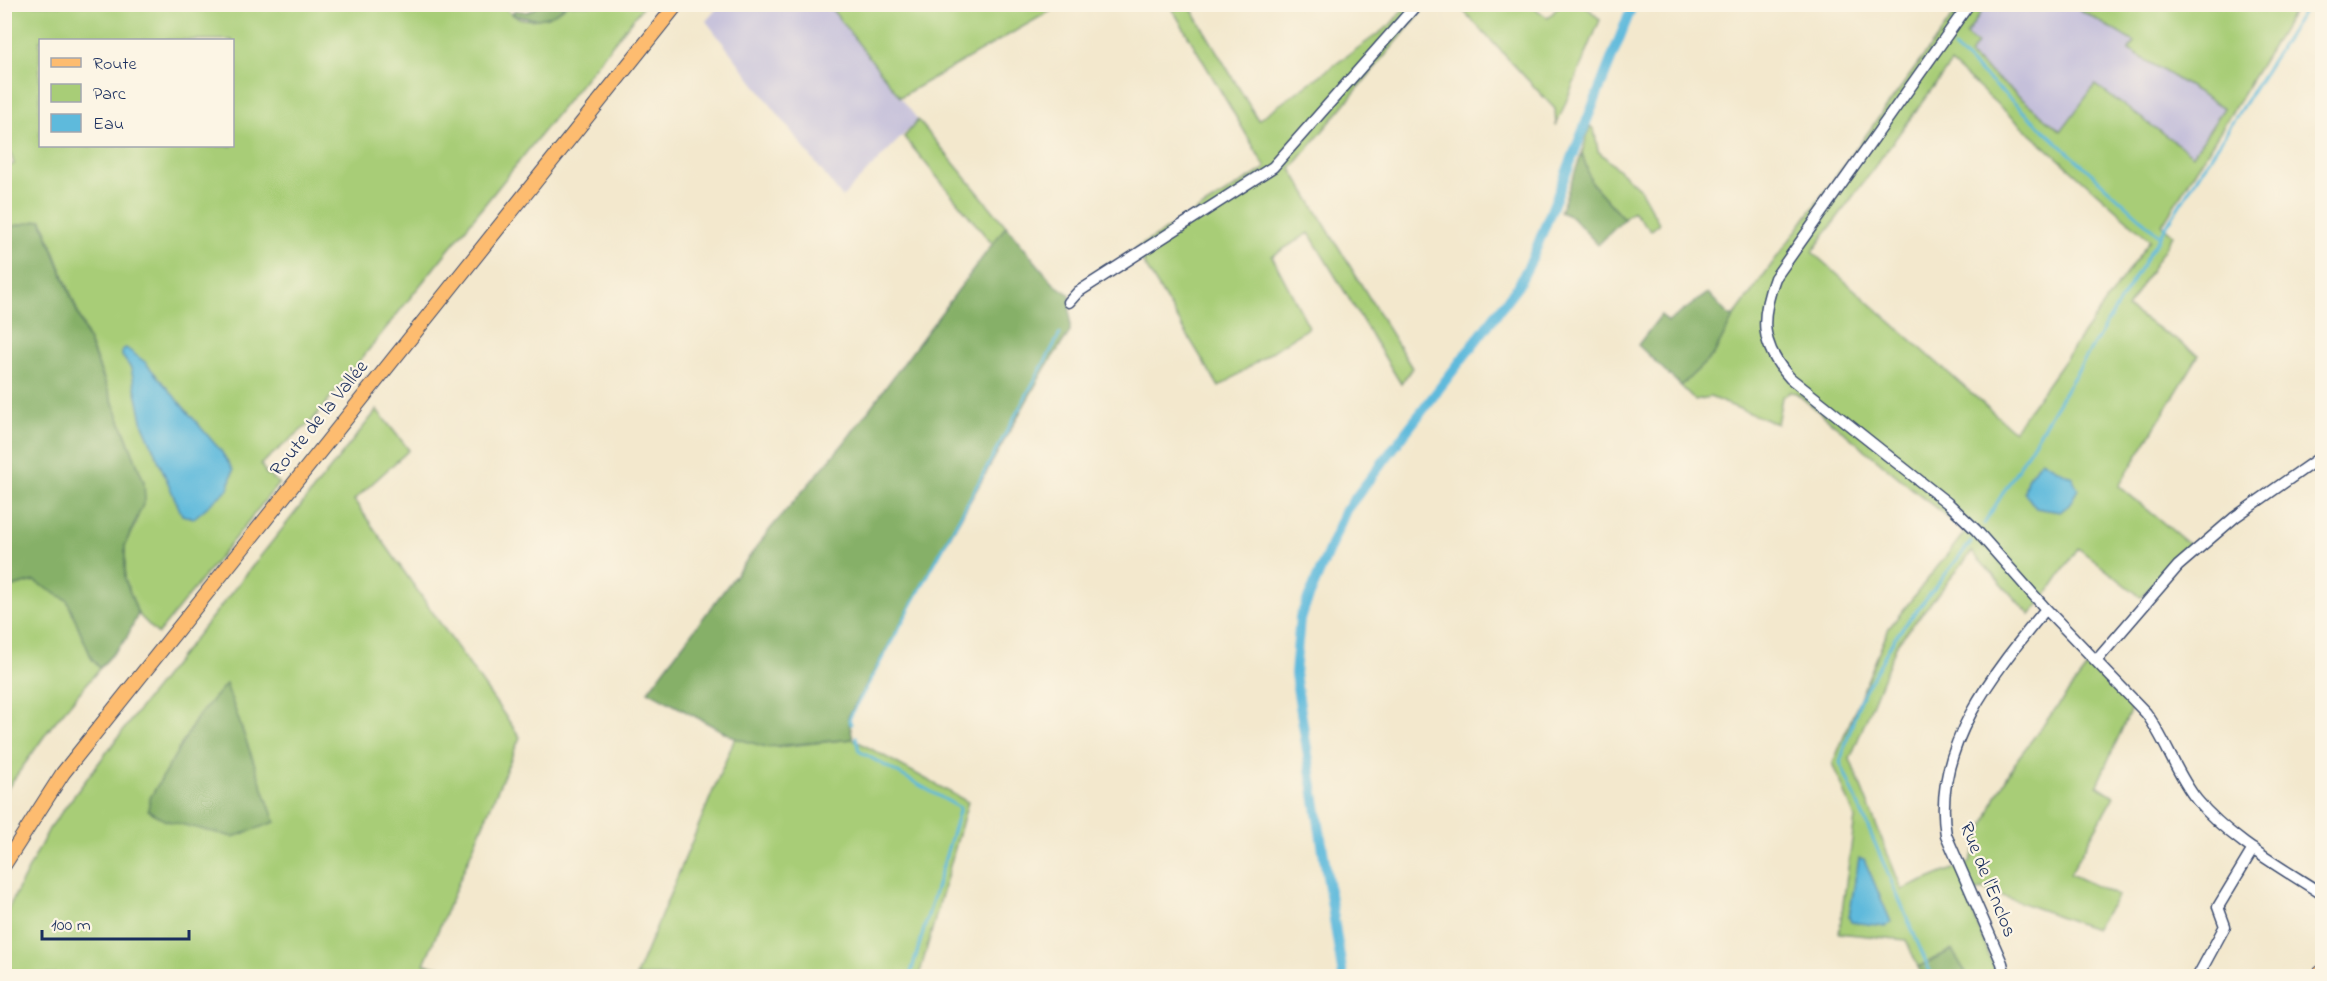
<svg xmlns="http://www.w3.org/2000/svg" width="2327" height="981" font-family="'Indie Flower',sans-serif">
  <rect width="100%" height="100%" fill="#fcf5e5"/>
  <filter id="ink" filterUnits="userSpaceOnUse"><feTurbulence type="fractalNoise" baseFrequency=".0167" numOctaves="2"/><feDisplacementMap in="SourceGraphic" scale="12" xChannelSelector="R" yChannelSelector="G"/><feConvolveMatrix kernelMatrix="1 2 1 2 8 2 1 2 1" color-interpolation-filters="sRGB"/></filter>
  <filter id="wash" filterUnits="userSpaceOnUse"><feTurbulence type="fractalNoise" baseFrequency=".008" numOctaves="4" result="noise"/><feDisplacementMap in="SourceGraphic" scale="24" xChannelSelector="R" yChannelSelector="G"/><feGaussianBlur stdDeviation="1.35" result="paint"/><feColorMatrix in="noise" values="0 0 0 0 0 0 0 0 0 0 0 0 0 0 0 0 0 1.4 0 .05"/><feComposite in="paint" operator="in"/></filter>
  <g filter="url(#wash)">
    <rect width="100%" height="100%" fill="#f3e8cd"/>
    <path fill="#c5c0da" d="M720,5H833L830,7L918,120L842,197L706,21Z
      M1986,5H2072L2135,42L2129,50L2224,108L2193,155L2095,85L2061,131L1969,55L1966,35Z"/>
    <path fill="#a8cd77" stroke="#627e6a" stroke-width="1.5" fill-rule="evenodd" d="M504,4C515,29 551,20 566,5H644L311,422L261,464L266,474L279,483L158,634L138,614L125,579V544L136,523L144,482L42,220L5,228V167L14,164L5,138L4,5ZM40,40H232V146H40Z
      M833,5V4L1061,5L900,97L830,7Z
      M1170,5H1189L1258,120L1390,25L1407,5H1427L1291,169L1412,368L1401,384L1309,233L1272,256L1309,327L1219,387L1135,249L1266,168Z
      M1458,5H1531L1548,18L1560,5H1585L1600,20L1556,126L1555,109Z
      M1961,5H1986L1966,35L1977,44L1969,55L2061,131L2095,85L2193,155L2224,108L2129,50L2134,42L2072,5H2298L2162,225L2173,235L2127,308L2199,355L2119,486L2190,545L2141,597L2078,548L2046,596L2030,615L1972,552L1897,644L1850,759L1902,890L1970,862L1996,796L2018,758L2089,665L2132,707L2097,785L2114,796L2070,874L2118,896L2095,929L1983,889L1966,895L1997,976H1968L1951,950L1918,967L1906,940L1839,933L1855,818L1833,763L1889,628L1965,532L1796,393L1790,392L1782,397L1777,424L1710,397L1695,400L1681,386L1714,354L1734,316ZM1951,63L2150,240L2014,431L1812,252Z
      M918,120L1006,226L993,245L904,137Z
      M1590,126L1594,129L1598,151L1640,189L1659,223L1651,231L1633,211L1624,219L1591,182L1582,153Z
      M377,410L409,450L354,500L520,737L424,964L497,976H89L5,972L4,917L49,829L149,696Z
      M34,581L67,600L92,659L100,668L50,728L5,792V589Z
      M735,738L777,747L853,739L968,802L919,976H636Z"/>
    <path fill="#86b068" stroke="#507063" stroke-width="1.5" d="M540,5H566C549,22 533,21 512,14L515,10L528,12Z
      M1582,153L1591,182L1624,219L1598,245L1572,217L1560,212Z
      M41,220L144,482L145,500L125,545V579L138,614L126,639L100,668L92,659L67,600L34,581L5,589V228Z
      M1006,226L1054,284L1070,295V332L1047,365L848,717L853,739L766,747L735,738L648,691L771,528L844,443Z
      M1708,293L1729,316H1734L1714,354L1681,386L1638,345L1661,315L1668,322Z
      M226,684L275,822L233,837L164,820L148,810L150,798L198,716Z
      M1952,950L1968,976H1922L1918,967Z"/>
    <path fill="#5ebadc" stroke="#3c749d" stroke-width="1.5" d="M126,348L145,362L221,451L233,470L228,489L194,518L182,515L143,425L131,368L122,356V350Z
      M2041,460L2072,477L2078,489L2069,505L2060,512L2036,508L2024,492L2027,479Z
      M1859,858L1864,859L1891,922L1886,926L1851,922L1849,917Z"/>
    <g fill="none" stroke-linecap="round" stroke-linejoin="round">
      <path stroke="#5ebadc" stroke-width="3" d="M1954,48L2160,236
        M1984,524L2160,236L2308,4
        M851,724L849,719L1060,334
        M856,737L859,751L960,808L910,976
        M1932,976L1840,762L1860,700L1894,639L1971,542"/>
      <path stroke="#5ebadc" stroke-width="10" d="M1343,976L1295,674L1300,618L1346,510L1518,286L1532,259L1633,4"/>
    </g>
  </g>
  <g filter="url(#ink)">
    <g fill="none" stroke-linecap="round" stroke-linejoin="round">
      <g stroke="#3b4b6f" stroke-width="13">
        <path id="minor" d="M1969,4L1775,278C1760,318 1760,345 1790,378L1950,505L1976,530L2046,609L2146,713C2166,740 2176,774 2197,800C2228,838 2282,868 2322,894
          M1069,302L1078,292L1273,167L1417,4
          M2096,661L2178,566L2235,517L2322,456
          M2005,976L2002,963L1946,835C1931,748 1995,671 2046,609
          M2198,976L2225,926L2218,907L2253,849"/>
      </g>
      <g stroke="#3b4b6f" stroke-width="16">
        <path id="major" d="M4,865L63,773L677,4
          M2317,976L2322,972"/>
      </g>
      <use href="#minor" stroke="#fff" stroke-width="10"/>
      <use href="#major" stroke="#fdbc70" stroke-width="14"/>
    </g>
  </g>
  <g text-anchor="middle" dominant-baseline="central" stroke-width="4.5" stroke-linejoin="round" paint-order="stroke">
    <g font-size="20" fill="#1b2f5e" stroke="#fcf5e5">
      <text transform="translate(320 419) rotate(-51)">Route de la Vallée</text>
      <text transform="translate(1987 880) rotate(68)">Rue de l'Enclos</text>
    </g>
  </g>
  <rect width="2327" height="981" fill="none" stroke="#fcf5e5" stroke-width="24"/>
  <rect x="39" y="39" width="195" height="108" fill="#fcf5e5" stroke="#a2a6af" stroke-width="1.5"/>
  <rect x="51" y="58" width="30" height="9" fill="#fdbc70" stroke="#a2a6af" stroke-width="1.5"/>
  <text x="93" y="69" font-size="18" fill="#1b2f5e">Route</text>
  <rect x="51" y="84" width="30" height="18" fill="#a8cd77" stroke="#a2a6af" stroke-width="1.5"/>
  <text x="93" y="99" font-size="18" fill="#1b2f5e">Parc</text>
  <rect x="51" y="114" width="30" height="18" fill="#5ebadc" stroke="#a2a6af" stroke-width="1.5"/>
  <text x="93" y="129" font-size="18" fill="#1b2f5e">Eau</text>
  <path d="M42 930v9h147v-9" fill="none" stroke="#1b2f5e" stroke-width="3"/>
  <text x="51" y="930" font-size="18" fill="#1b2f5e" stroke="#fcf5e5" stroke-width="4.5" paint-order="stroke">100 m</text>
</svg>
